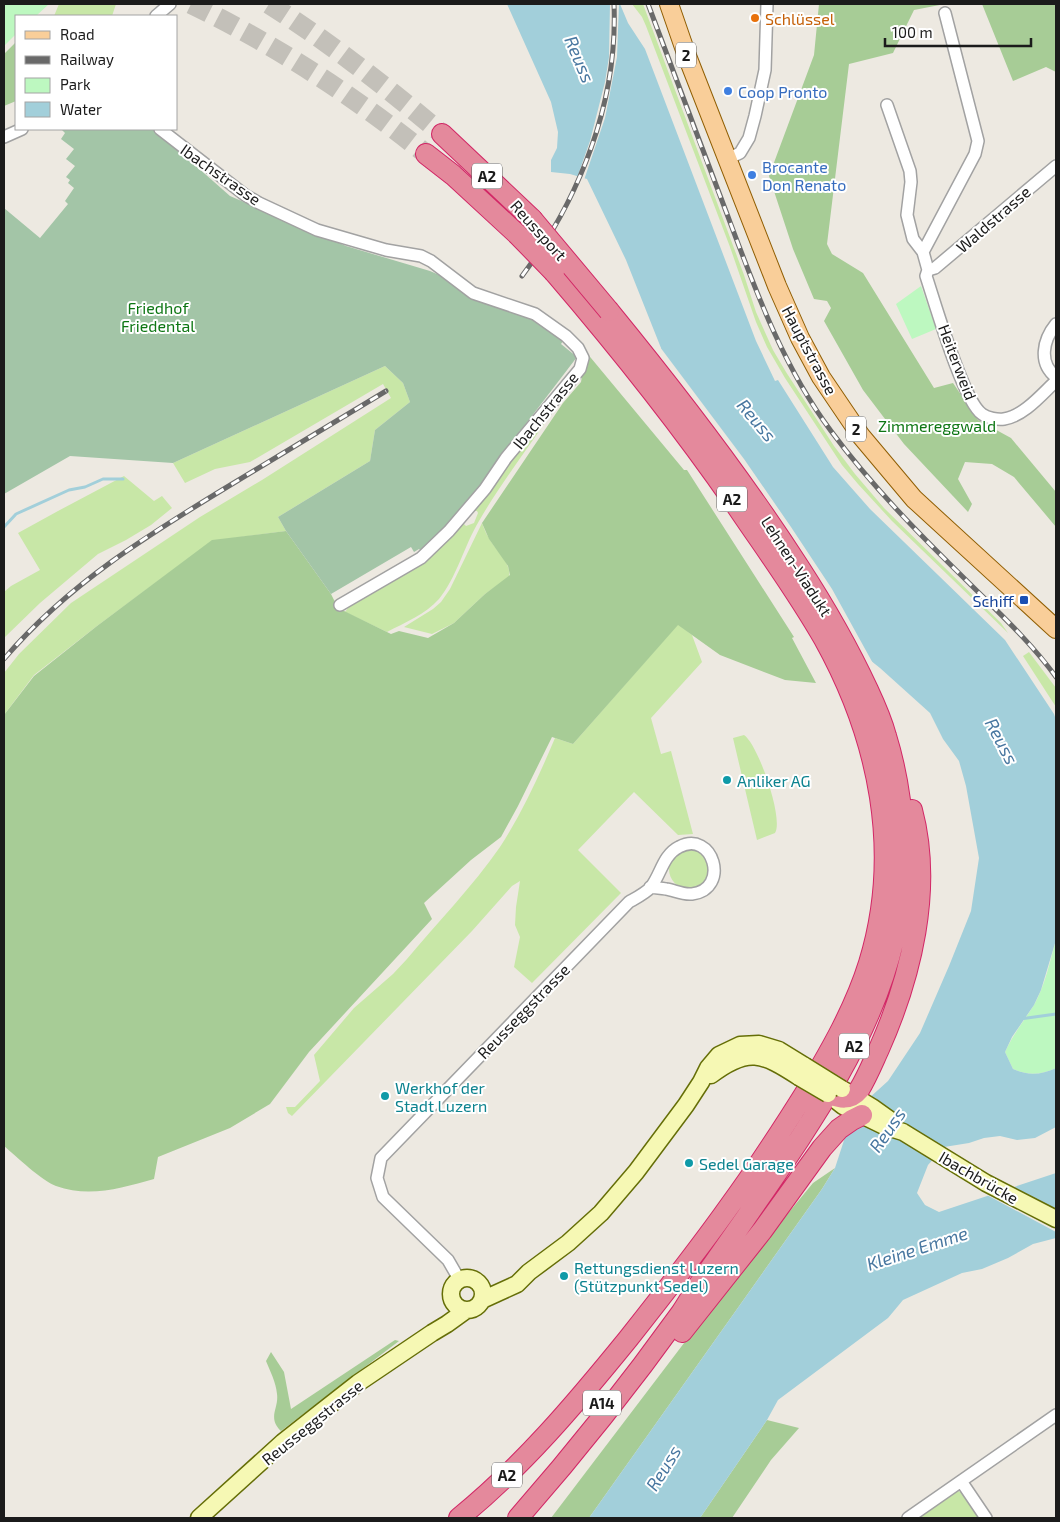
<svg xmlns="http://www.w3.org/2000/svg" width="1060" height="1522" font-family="'Exo 2',sans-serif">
  <rect width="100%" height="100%" fill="#ede9e1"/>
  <path fill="#c8e7a7" d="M59,4H116L112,16H54Z
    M632,4H643L744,275L756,312L773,350L786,372L834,446L855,474L884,508L1001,623L1008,633L892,521L858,484L842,465L785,378L767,347L756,322L730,247L646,26L642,17Z
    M385,366L403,383L410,402L375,430L370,461L278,517L286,531L212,541L97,626L34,675L4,715V673L19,654L71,603L200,517L262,480L391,398L383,384L250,462L215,469L185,483L173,463Z
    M556,406C531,445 502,481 479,521C465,544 456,579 439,599C426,614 404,623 387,632L345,612L348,608L463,523L466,526L474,523L478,513L477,511H473L520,449Z
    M124,476L154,501L162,496L172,508L151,525L126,540L98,554L40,603L4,638V592L11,586L40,570L18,533L58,511Z
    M482,523C484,528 486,534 489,538C495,550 512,563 509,577L485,594L454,623L432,634L404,627L433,609L441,602L450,589Z
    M678,624L692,635L702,662L651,718L661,754L671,751L693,834L678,835L634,792L578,850L621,893L532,983L514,967L520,937L515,925L516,907L520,881L512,886L472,931L292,1116L288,1113L286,1107H295L320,1081L314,1055L354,1008L393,974L407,959C437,923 473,886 500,847C522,813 539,776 555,738L573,744Z
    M1029,652L1056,688V707L1023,656Z
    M744,735C758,744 784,819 775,833L757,840L733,738Z
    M669 869a20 20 0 1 1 40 0a20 20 0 1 1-40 0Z
    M958,1491L964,1494L981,1518H918L948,1497L950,1494Z"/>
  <path fill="#a7cc96" d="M819,4H945L914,10L893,53L849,64L827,244L832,254L863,273L934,388L953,383L978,420L1011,438L1056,492V527L1014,477L992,464L965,462L958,479L972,504L968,512L904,444L863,390L824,321L831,308L827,301L814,299L793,249L769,176L814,55Z
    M982,4H1056V72L1046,67L1013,81Z
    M16,42V101L4,106V54Z
    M586,352L684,470H687L794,637L792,638L816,683L785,680L720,655L678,625L573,744L552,737L518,806L501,837L471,860L424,903L432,919L309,1052L270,1104L230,1128L158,1157L154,1179C122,1188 89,1198 56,1186C42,1181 16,1156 4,1146V715L34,676L97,626L212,540L286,531L331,594L338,608L391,634L399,631L428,638L454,623L485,594L510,575L508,566L489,539L482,523L563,403L581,382Z
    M835,1168L822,1189L589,1518H551L716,1301L813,1183Z
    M395,1340L399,1341L281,1431C267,1417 279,1409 277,1394C276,1382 270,1371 266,1361L271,1352L284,1372L291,1409Z
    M767,1420L799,1428L771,1460L732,1518H700Z"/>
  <path fill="#a3c5a7" d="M61,129H154L230,196L346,246L430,271L531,315L563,341L561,344L577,357L502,455L487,480L422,552L419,549L414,552L411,547L331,594L286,531L278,517L370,461L375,430L410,402L403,383L385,366L173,463L70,456L4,494V208L40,238L68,204L65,201L74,188L68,183L70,180L66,177L75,166L66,159L74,149L61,139L65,133Z"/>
  <path fill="#bdf8c0" d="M4,4H49L36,16H16V34L4,46Z
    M921,286L936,329L912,339L896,304Z
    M1056,940V1068C1041,1075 1028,1076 1013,1069L1005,1052C1013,1034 1024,1021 1034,1005C1045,986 1050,961 1056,940Z"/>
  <path fill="#a2cfda" d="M507,4H620L628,23L645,49L756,341L775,381L778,380L833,467L870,509L1005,640L1054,714L1056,720V940L1041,990L1034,1005L1012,1037L1005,1052L1013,1069C1028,1076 1041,1075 1056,1068V1127L1035,1138L1017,1140L1000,1136L984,1138L969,1143L944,1147L928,1165L917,1193L925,1205L939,1212L1056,1173V1238L1033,1244L1008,1258L982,1269L962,1273L903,1300L888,1318L778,1400L767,1420L700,1518H589L822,1189L835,1168L848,1128L857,1109L888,1081L920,1033L949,966L971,911L979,858L966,786L959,761L943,739L930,713L880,668L808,611L661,388V348L626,260L587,179L570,174L551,172V160L557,148L558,132L551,102Z"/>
  <path fill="#ede9e1" d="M610,4H619L617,57L605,118L584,180L577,178L590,141L605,82L609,57Z
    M657,343L744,459L791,527L832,589L875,667L806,613L659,389V348Z
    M1007,1187L1056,1212V1232L985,1194Z"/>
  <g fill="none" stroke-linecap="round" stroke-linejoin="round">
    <path stroke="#a2cfda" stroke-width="3" d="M4,527L16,514L69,490L85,487L103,479H123
      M1020,1019L1056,1014"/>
    <path stroke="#c3c0b9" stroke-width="20" stroke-dasharray="20 10" stroke-linecap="butt" d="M191,4C274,44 354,96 426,154
      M269,4C330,43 387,87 442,134"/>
    <g stroke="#a2a2a2" stroke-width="14">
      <path id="street" d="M156,16L170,4
        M887,105L910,171L911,182L907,215L913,239L923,252L928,270L926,276C935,303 963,401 982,414C987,418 998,420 1004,419C1024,416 1042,394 1056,381
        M160,129L245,195L259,203L317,230L386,250L421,256L431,261L473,293L535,314L566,336L578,348L583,358L580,369L506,458L485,489L449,531L421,558L340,605
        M4,137L22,129
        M727,159L740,153L749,138L755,116L765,70L767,4
        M923,252L975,154L978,141L945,13
        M928,270L935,268L1056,166
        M1056,324C1043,340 1038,363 1056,377
        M459,1279L448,1260L383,1197L377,1178L381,1158L629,902C636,898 646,893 651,887C661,874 663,855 679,847C713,829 731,889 692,894C682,895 674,890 666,889C661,888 655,888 650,887
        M961,1481L986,1518
        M908,1518L1056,1415"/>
    </g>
    <g stroke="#656e07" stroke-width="19">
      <path id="secondary" d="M711,1075C748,1047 762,1053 799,1077
        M844,1090L872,1107L893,1122
        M829,1095L843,1106L884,1126L903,1132L986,1183L1056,1219
        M451 1294a16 16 0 1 1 32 0a16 16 0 1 1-32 0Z
        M482,1300L517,1284L529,1272L568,1243L601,1213L636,1172L686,1105L701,1082L708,1068L719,1055L740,1045L759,1044L779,1050L805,1066
        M199,1518L283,1442L321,1412L358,1383L432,1333L447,1324L465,1311"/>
    </g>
    <g stroke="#905e03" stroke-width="20">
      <path id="primary" d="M669,4L687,56L777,286L800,338L821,377L861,436L914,499L1056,629"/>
    </g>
    <g stroke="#d22766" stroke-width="22">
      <path id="highway" d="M442,134L532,219
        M426,154L453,175L517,234
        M828,1094C840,1098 850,1101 859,1090C867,1077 873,1062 879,1049C911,977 933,889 912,810
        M682,1332L762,1231L822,1148L839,1129L852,1120L862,1115
        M459,1518C523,1466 576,1403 628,1339C662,1296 696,1253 728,1208C756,1170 782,1130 807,1090C831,1050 855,1008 869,963C903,852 879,738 824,639C799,595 770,555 742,514C684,429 620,349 554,272
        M518,1518C576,1452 630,1384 681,1313C688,1303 693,1293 700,1283C715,1262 730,1240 745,1219C804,1133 870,1043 894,939C909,873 906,801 886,736C882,721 875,705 868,690C848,647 825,607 799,567C741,477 676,393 609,311"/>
    </g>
    <use href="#street" stroke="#fff" stroke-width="11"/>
    <use href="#secondary" stroke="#f6f8b4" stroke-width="16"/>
    <use href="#primary" stroke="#f9ce99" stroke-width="18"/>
    <use href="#highway" stroke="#e4899c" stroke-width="20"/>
    <g stroke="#696969" stroke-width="5">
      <path id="rail" d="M648,4C674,74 700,144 727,214C755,289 783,367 831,431C871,485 918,533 966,580C997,611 1030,641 1056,677
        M522,276C580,198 618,102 614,4
        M4,659C69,583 148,535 232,484C283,453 335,422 386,391"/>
    </g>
    <use href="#rail" stroke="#fff" stroke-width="3" stroke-dasharray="9" stroke-linecap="butt"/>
    <g stroke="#656e07" stroke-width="19" stroke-linecap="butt">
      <path id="secondary-bridge" d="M805,1066L842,1089
        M799,1077L828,1094"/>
    </g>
    <g stroke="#d22766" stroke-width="22" stroke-linecap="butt">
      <path id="highway-bridge" d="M532,219L609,311
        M517,234L554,272"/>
    </g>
    <use href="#secondary-bridge" stroke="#f6f8b4" stroke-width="16"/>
    <use href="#highway-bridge" stroke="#e4899c" stroke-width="20"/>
  </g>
  <circle fill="#e8710a" stroke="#fff" stroke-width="2" cx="755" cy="18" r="5"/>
  <g fill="#3f7fe0" stroke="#fff" stroke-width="2">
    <circle cx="728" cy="91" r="5"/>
    <circle cx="752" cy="175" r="5"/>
  </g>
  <rect fill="#1a4fb4" stroke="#fff" stroke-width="2" x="1019" y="595" width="10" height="10" rx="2.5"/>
  <g fill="#0f9aa8" stroke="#fff" stroke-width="2">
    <circle cx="727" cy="780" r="5"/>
    <circle cx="385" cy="1096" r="5"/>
    <circle cx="689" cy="1163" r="5"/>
    <circle cx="564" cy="1276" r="5"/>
  </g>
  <g text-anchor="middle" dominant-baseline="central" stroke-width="4" stroke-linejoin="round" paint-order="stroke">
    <g fill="#fff" stroke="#5f5f5f" stroke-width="1">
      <rect x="676" y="42.5" width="20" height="25" rx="4"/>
      <rect x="472" y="163.5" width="30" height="25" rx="4"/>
      <rect x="846" y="416.5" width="20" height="25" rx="4"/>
      <rect x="717" y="486.5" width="30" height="25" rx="4"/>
      <rect x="839" y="1033.5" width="30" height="25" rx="4"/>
      <rect x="583" y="1390.5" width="38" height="25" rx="4"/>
      <rect x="492" y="1462.5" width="30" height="25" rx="4"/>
    </g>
    <g font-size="15" font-weight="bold" fill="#1b1b1b">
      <text x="686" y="55">2</text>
      <text x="487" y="176">A2</text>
      <text x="856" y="429">2</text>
      <text x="732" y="499">A2</text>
      <text x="854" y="1046">A2</text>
      <text x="602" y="1403">A14</text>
      <text x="507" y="1475">A2</text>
    </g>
    <g font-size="16" fill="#c56008" stroke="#fff" text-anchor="start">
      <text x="765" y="18">Schlüssel</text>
    </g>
    <g font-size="16" fill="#366cbe" stroke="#fff" text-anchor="start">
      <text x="738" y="91">Coop Pronto</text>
      <text x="762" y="166">Brocante<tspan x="762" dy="18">Don Renato</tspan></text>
    </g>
    <g font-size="16" fill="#1b1b1b" stroke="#fff">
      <text transform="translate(221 174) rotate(35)">Ibachstrasse</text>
      <text transform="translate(993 219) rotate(-41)">Waldstrasse</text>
      <text transform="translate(539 230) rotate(48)">Reussport</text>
      <text transform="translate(810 350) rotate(62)">Hauptstrasse</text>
      <text transform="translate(958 362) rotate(69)">Heiterweid</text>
      <text transform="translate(545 410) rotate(-51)">Ibachstrasse</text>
      <text transform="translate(797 566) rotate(57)">Lehnen-Viadukt</text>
      <text transform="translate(523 1011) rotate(-46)">Reusseggstrasse</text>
      <text transform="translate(979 1177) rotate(30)">Ibachbrücke</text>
      <text transform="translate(312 1422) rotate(-39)">Reusseggstrasse</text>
    </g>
    <g font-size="16" fill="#0d7613" stroke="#fff">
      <text x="158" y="307">Friedhof<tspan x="158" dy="18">Friedental</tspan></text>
      <text x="937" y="425">Zimmereggwald</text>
    </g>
    <g font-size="16" fill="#164399" stroke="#fff" text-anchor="end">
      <text x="1014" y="600">Schiff</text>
    </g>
    <g font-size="16" fill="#0d838f" stroke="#fff" text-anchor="start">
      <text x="737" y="780">Anliker AG</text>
      <text x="395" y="1087">Werkhof der<tspan x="395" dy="18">Stadt Luzern</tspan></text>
      <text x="699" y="1163">Sedel Garage</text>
      <text x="574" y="1267">Rettungsdienst Luzern<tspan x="574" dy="18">(Stützpunkt Sedel)</tspan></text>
    </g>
    <g font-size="18" font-style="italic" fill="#4877a0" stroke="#fff">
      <text transform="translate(580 59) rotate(67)">Reuss</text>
      <text transform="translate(757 420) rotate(50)">Reuss</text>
      <text transform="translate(1002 741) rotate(62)">Reuss</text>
      <text transform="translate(887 1130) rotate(-55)">Reuss</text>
      <text transform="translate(917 1248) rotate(-18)">Kleine Emme</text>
      <text transform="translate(663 1468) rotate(-58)">Reuss</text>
    </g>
  </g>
  <rect width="1060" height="1522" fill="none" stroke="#1b1b1b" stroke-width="10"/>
  <rect x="15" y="15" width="162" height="115" fill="#ffffff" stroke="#a4a4a4"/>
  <rect x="25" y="31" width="25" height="8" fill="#f9ce99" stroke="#a4a4a4"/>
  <text x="60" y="40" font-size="15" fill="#1b1b1b">Road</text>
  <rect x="25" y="56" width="25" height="8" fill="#696969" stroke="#a4a4a4"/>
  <text x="60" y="65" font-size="15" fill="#1b1b1b">Railway</text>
  <rect x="25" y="78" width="25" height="15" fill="#bdf8c0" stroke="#a4a4a4"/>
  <text x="60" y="90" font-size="15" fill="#1b1b1b">Park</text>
  <rect x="25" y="102" width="25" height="15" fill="#a2cfda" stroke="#a4a4a4"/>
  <text x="60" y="115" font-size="15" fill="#1b1b1b">Water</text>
  <path d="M885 38v8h146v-8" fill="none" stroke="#1b1b1b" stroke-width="2.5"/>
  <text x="892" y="38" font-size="15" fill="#1b1b1b" stroke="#ffffff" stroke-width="4" paint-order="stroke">100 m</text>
</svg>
